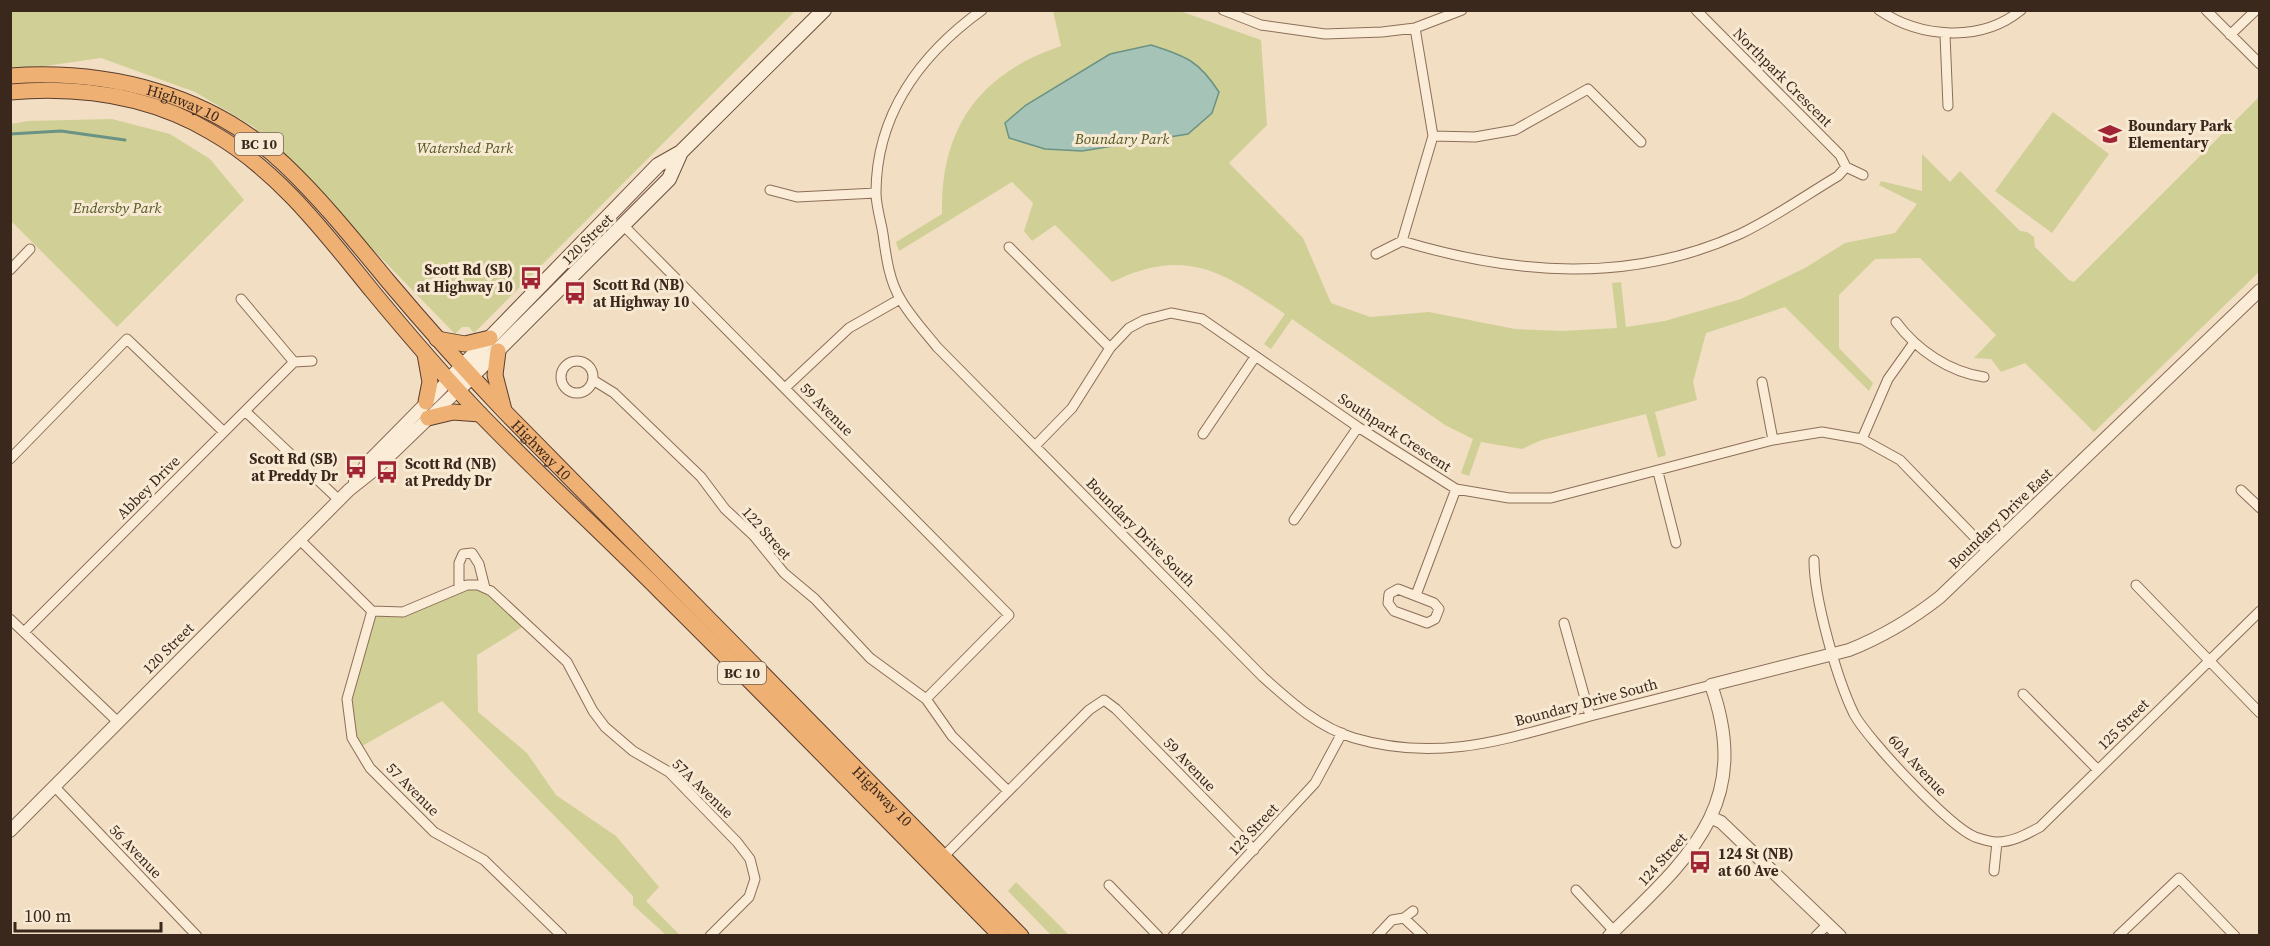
<svg xmlns="http://www.w3.org/2000/svg" width="2270" height="946" font-family="'Source Serif 4',serif">
  <rect width="100%" height="100%" fill="#f1dec3"/>
  <path fill="#d0d096" d="M10,11H795L474,333L469,327H462L455,334L254,127L195,92L101,58L11,71Z
    M1053,11H1180L1261,40L1267,125L1229,163L1303,238L1331,303L1370,317L1429,312L1515,329L1562,331L1617,328L1612,283L1621,282L1626,327L1665,321L1741,299L1805,268L1845,243L1895,233L1917,204L1879,185L1881,181L1922,191V154L1950,182L1960,171L2020,231L2027,232L2034,237L2035,247L2069,280L2074,282L2259,97V272L2094,432L2025,363L2001,372L1991,359L1974,358L1996,335L1920,258L1875,259L1839,295V348L1873,383L1869,391L1785,307L1706,333L1693,382L1697,400L1655,412L1666,455L1658,458L1646,414L1542,440L1522,449L1481,442L1469,476L1461,473L1473,439L1445,425L1292,319L1271,349L1264,344L1285,314C1223,272 1186,246 1112,282L1055,225L1032,241L1024,231L1033,203L1012,182L899,251L896,242L942,214C940,128 980,73 1061,46Z
    M2053,112L2109,154L2052,233L1995,191Z
    M112,119L170,134L210,159L244,200L117,327L10,220L11,124L28,121Z
    M466,588C490,590 506,611 524,626L477,655L478,712L527,753L556,795L616,836L659,887L646,901L680,935H666L633,905V896L442,701L362,746C338,707 363,655 374,615L403,616Z
    M1016,882L1069,935H1051L1008,891Z"/>
  <path fill="#a5c3b7" stroke="#6b9384" stroke-width="1.5" d="M1151,45C1186,56 1199,61 1219,92L1212,113L1188,134L1082,151L1045,149L1009,138L1005,123L1026,105L1110,54Z"/>
  <g fill="none" stroke-linecap="round" stroke-linejoin="round">
    <path stroke="#6b9384" stroke-width="3" d="M10,134L61,131L125,140"/>
    <g stroke="#8c6e58" stroke-width="11">
      <path id="minor" d="M982,10C921,54 876,114 876,193C876,206 881,221 883,234C886,256 889,281 901,300C911,317 925,332 937,347L1263,677C1291,702 1318,727 1354,738C1439,763 1506,739 1587,717C1628,706 1670,696 1711,685
        M1223,10L1261,25L1325,34L1382,32L1415,28L1462,10
        M1879,10C1920,38 1981,43 2021,10
        M2206,10L2260,64
        M1415,28L1433,136L1402,241C1515,275 1630,284 1740,234C1774,218 1806,195 1838,176L1846,167L1840,155L1696,10
        M1945,35L1948,106
        M2230,35L2256,10
        M1433,136L1475,137L1515,130L1588,89L1641,142
        M1846,167L1863,175
        M770,190L797,197L876,193
        M624,226L1009,615L926,699
        M1009,247L1110,348
        M1376,254L1402,241
        M10,270L30,249
        M1896,322C1917,350 1949,372 1984,377
        M561 377a16 16 0 1 1 32 0a16 16 0 1 1-32 0Z
        M294,362L312,361
        M593,380L614,393L701,477L725,509L754,536L784,573L815,599L870,658L926,699L952,736L1008,791
        M1762,382L1773,440
        M785,388L849,328L900,299
        M245,411L339,500
        M1203,434L1255,357
        M1862,439L1888,379L1913,344
        M1035,446L1072,408L1110,348L1129,328L1144,320L1171,313L1202,319L1358,427L1456,489L1509,498H1551L1773,440L1822,432L1862,439L1900,460L1988,551
        M10,459L127,339L224,432
        M1658,472L1676,543
        M2241,490L2260,508
        M1294,520L1358,427
        M300,540L372,611L403,612L467,585H478L491,591L567,662L593,711L605,727L633,751L669,772L737,842L750,859L755,879L749,897L710,936
        M1814,560C1814,599 1837,679 1854,714C1868,740 1949,826 1975,837C1981,839 1991,842 1997,842C2013,842 2027,834 2040,827L2260,611
        M2136,585L2260,713
        M459,588V563L463,554L472,553L479,564L485,588
        M1398,589L1434,603L1439,609L1435,619L1427,623L1394,611L1388,603L1389,594Z
        M1416,595L1456,489
        M372,611L347,699L352,738L370,768L434,832L484,860L562,936
        M10,619L118,722
        M1564,623L1590,716
        M24,632L294,362L241,299
        M2023,694L2098,770
        M54,786L197,936
        M943,857L1089,710L1104,700L1116,709L1254,850
        M1994,871L1997,842
        M1109,885L1158,936
        M1576,890L1614,931
        M1404,918L1423,936
        M1173,936L1315,783L1342,733
        M1377,936L1392,920L1404,918L1413,911
        M1816,936L1828,924
        M2118,936L2179,878L2235,936"/>
    </g>
    <g stroke="#8c6e58" stroke-width="14">
      <path id="tertiary" d="M355,481L368,462L449,380
        M1712,818L1721,822L1840,936
        M10,831L349,490L378,467L458,390
        M1609,936C1687,859 1754,806 1711,685L1849,650C1882,637 1912,619 1940,597L2260,290"/>
    </g>
    <g stroke="#6e4f3b" stroke-width="16">
      <path id="secondary" d="M449,380L658,165L681,152L824,10
        M458,390L669,179L681,152"/>
    </g>
    <g stroke="#5a3c2d" stroke-width="17">
      <g id="trunk">
        <path id="s1" d="M10,76C109,69 210,94 284,164C322,200 354,240 387,280C425,325 464,369 505,412L1021,936"/>
        <path d="M10,92C80,86 150,96 211,132C278,170 325,233 373,292C407,333 442,374 479,413C538,474 601,532 661,592C775,705 888,821 1001,936"/>
        <path d="M437,339L465,344L490,338"/>
        <path d="M498,351L495,375L504,410"/>
        <path d="M425,354L430,382L426,402"/>
        <path d="M428,418L453,412L480,414"/>
      </g>
    </g>
    <use href="#minor" stroke="#fbecd7" stroke-width="9"/>
    <use href="#tertiary" stroke="#fbecd7" stroke-width="12"/>
    <use href="#secondary" stroke="#fbecd7" stroke-width="14"/>
    <use href="#trunk" stroke="#eeb073" stroke-width="15"/>
  </g>
  <defs>
    <g id="school-bare" transform="scale(1.8)"><path d="M0-5L7-2L0 1L-7-2ZM-4 1L0 2.5L4 1V4Q0 6-4 4Z" fill="#a02434" stroke="#f8e9d3" stroke-width="2.5" paint-order="stroke"/></g>
    <g id="bus-bare" transform="scale(1.8)"><path d="M-5-6H5V4H4V6H2V4H-2V6H-4V4H-5ZM-3.5-4V0h7V-4ZM-3.5 1.2v1.5H-2V1.2ZM2 1.2v1.5H3.5V1.2Z" fill="#a02434" stroke="#f8e9d3" stroke-width="2.5" paint-order="stroke"/></g>
  </defs>
  <g fill-rule="evenodd">
    <use href="#school-bare" x="2110" y="134"/>
    <use href="#bus-bare" x="531" y="278"/>
    <use href="#bus-bare" x="575" y="293"/>
    <use href="#bus-bare" x="356" y="467"/>
    <use href="#bus-bare" x="387" y="472"/>
    <use href="#bus-bare" x="1700" y="862"/>
  </g>
  <g text-anchor="middle" dominant-baseline="central" stroke-width="6" stroke-linejoin="round" paint-order="stroke">
    <g fill="#f8e9d3" stroke="#746254" stroke-width="1.5">
      <rect x="235" y="133" width="48" height="22" rx="4.5"/>
      <rect x="718" y="662" width="48" height="22" rx="4.5"/>
    </g>
    <g font-size="14" font-weight="bold" fill="#3b281d">
      <text x="259" y="144">BC 10</text>
      <text x="742" y="673">BC 10</text>
    </g>
    <g font-size="15" fill="#3b281d" stroke="#f8e9d3">
      <text transform="translate(1783 77) rotate(45)">Northpark Crescent</text>
      <text stroke="none"><textPath href="#s1" startOffset="177">Highway 10</textPath></text>
      <text transform="translate(587 239) rotate(-45)">120 Street</text>
      <text transform="translate(827 409) rotate(45)">59 Avenue</text>
      <text transform="translate(1395 432) rotate(33)">Southpark Crescent</text>
      <text stroke="none"><textPath href="#s1" startOffset="681">Highway 10</textPath></text>
      <text transform="translate(148 487) rotate(-45)">Abbey Drive</text>
      <text transform="translate(2000 518) rotate(-44)">Boundary Drive East</text>
      <text transform="translate(1141 532) rotate(45)">Boundary Drive South</text>
      <text transform="translate(767 533) rotate(48)">122 Street</text>
      <text transform="translate(168 648) rotate(-45)">120 Street</text>
      <text transform="translate(1586 702) rotate(-15)">Boundary Drive South</text>
      <text transform="translate(2123 724) rotate(-45)">125 Street</text>
      <text transform="translate(1190 764) rotate(46)">59 Avenue</text>
      <text transform="translate(1918 765) rotate(47)">60A Avenue</text>
      <text transform="translate(703 788) rotate(44)">57A Avenue</text>
      <text transform="translate(413 789) rotate(45)">57 Avenue</text>
      <text stroke="none"><textPath href="#s1" startOffset="1167">Highway 10</textPath></text>
      <text transform="translate(1253 829) rotate(-47)">123 Street</text>
      <text transform="translate(136 851) rotate(46)">56 Avenue</text>
      <text transform="translate(1662 859) rotate(-48)">124 Street</text>
    </g>
    <g font-size="15" font-weight="bold" fill="#3b281d" stroke="#f8e9d3" text-anchor="start">
      <text x="2128" y="125">Boundary Park<tspan x="2128" dy="17">Elementary</tspan></text>
      <text x="513" y="269" text-anchor="end">Scott Rd (SB)<tspan x="513" dy="17">at Highway 10</tspan></text>
      <text x="593" y="284">Scott Rd (NB)<tspan x="593" dy="17">at Highway 10</tspan></text>
      <text x="338" y="458" text-anchor="end">Scott Rd (SB)<tspan x="338" dy="17">at Preddy Dr</tspan></text>
      <text x="405" y="463">Scott Rd (NB)<tspan x="405" dy="17">at Preddy Dr</tspan></text>
      <text x="1718" y="853">124 St (NB)<tspan x="1718" dy="17">at 60 Ave</tspan></text>
    </g>
    <g font-size="15" font-style="italic" fill="#525923" stroke="#f8e9d3">
      <text x="1122" y="138">Boundary Park</text>
      <text x="465" y="147">Watershed Park</text>
      <text x="117" y="207">Endersby Park</text>
    </g>
  </g>
  <rect width="2270" height="946" fill="none" stroke="#3b281d" stroke-width="24"/>
  <path d="M15 922v9h146v-9" fill="none" stroke="#3b281d" stroke-width="3"/>
  <text x="24" y="922" font-size="18" fill="#3b281d" stroke="#f8e9d3" stroke-width="4.5" paint-order="stroke">100 m</text>
</svg>
